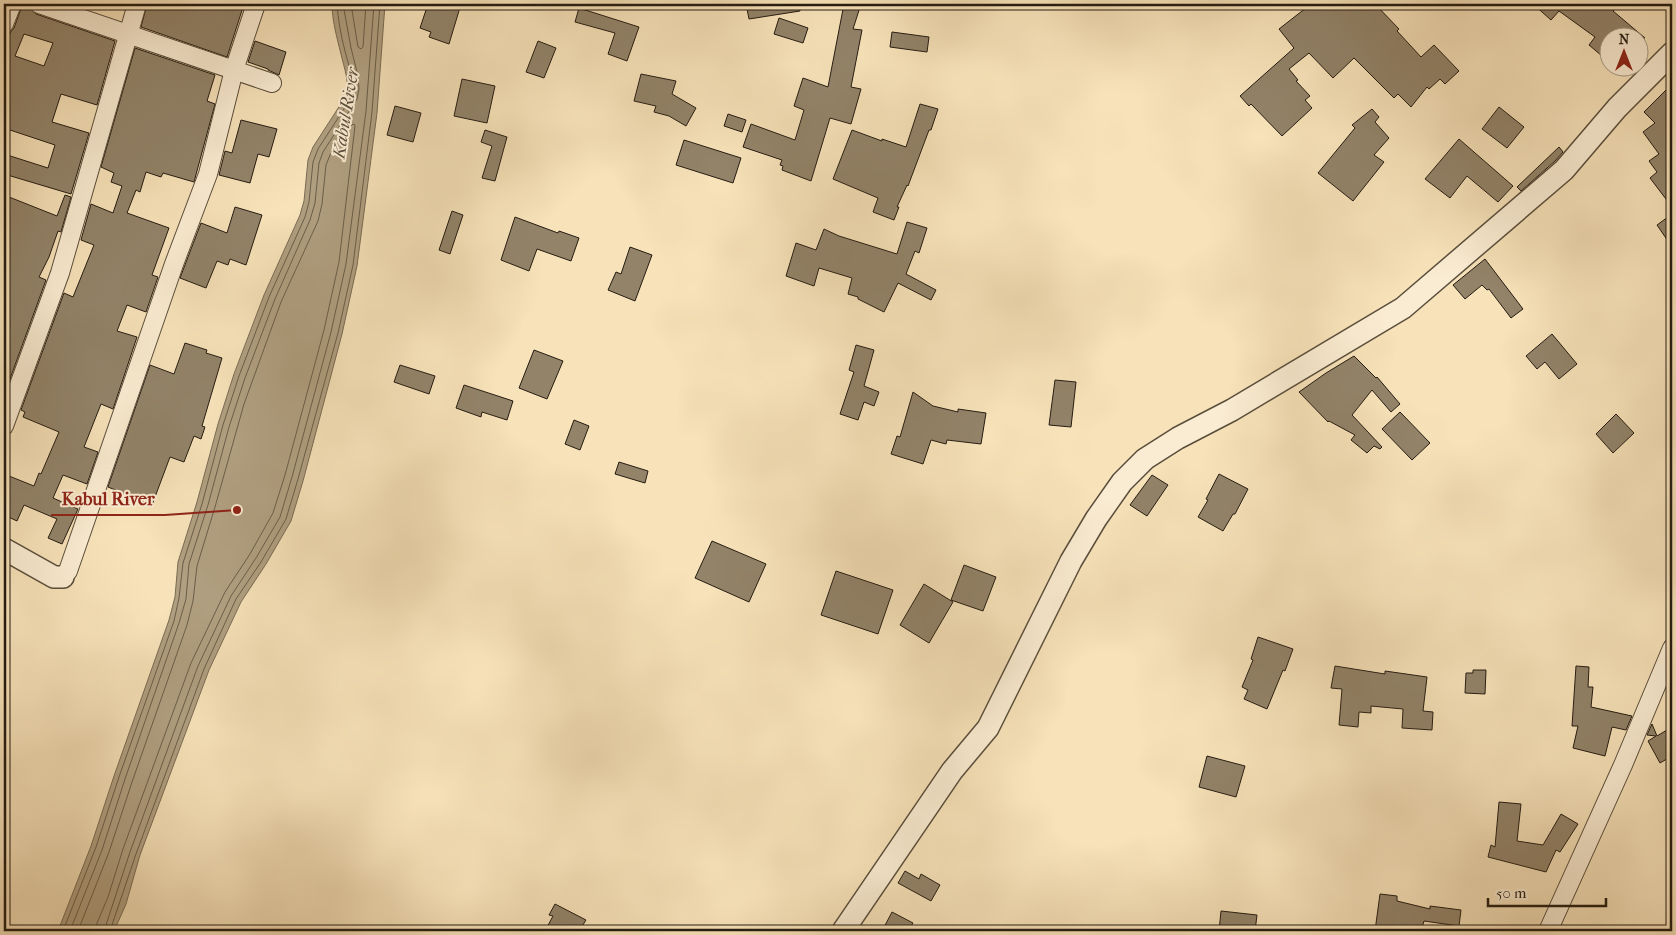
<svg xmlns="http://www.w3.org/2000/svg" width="1676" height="935" font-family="'IM FELL French Canon',serif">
  <rect width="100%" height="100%" fill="#f7e2b9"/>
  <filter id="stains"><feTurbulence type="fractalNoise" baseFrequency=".004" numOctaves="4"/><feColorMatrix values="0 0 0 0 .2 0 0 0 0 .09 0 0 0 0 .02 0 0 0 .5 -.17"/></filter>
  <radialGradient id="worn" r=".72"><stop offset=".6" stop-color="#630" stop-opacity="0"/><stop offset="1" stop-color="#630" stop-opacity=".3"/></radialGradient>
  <path fill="#b09f80" stroke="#786b54" d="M332,4H385L377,113L357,266L342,334L303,481L291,521L266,564L241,602L209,670L140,855L126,904L114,931H58L91,846L114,776L169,620L175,597L178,562L197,502L218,424L234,374L264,295L300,215L304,201L308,160L313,147L346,96C350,82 344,68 341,54C337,38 332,20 332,4Z"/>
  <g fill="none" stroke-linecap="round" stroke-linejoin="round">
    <path stroke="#6a5e49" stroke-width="1" d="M351,4L358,47L361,49L363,47L366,4
      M63,931L96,847L119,777L174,621L179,598L183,563L202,504L223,425L239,376L269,297L305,217L309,202L313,162L318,149L351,98C355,82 349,67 345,51C341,36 338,19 337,4
      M70,931L102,850L125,779L179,623L186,599L189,564L208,505L229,427L245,378L275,299L310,220L315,203L319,163L323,152L357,99L359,89L358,76L351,48L343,4
      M78,931L109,852L132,782L187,625L193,601L197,566L215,507L244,404L281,302L318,221L322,204L326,165L330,155L351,125L354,124L355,126L339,262L324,330L285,475L273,513L250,554L225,592L191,663L123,849L108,897L97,923L96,931
      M104,931L130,852L198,666L231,596L256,558L280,517L292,477L331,332L346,264L366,111L374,4
      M110,931L136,854L204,669L236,599L261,562L286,519L298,479L338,333L353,265L372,112L380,4"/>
  </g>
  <path fill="#928369" stroke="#251c12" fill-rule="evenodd" d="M147,4H244L227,57L141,27Z
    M428,4H461L449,44L429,37L431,32L420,28Z
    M746,4H799L800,11L749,19Z
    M844,4H861L853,29L862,30L851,87L861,89L851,124L830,118L811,181L782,170L783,166L780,165L782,160L743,147L751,124L795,140L804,110L794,106L803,78L828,87Z
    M1311,4H1375L1399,29L1397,31L1421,57L1434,45L1459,71L1445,84L1440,79L1429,89L1427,87L1411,107L1398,94L1394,98L1354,58L1333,78L1309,53L1289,69L1298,80L1296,81L1310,96L1305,100L1312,108L1282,136L1251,104L1249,106L1240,96L1294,48L1279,29Z
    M1533,4H1618L1613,11L1645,38H1608V61L1589,45L1595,37L1559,11L1551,20Z
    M22,6L30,8L36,14L115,41L97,105L61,94L52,122L89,133L71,194L4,174V154L48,168L55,145L4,128V51L10,33L14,28ZM24,34L53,43L44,66L15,56Z
    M579,8L639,27L627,61L608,54L615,33L575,22Z
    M779,18L808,28L803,43L774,34Z
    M892,32L929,37L927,52L890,47Z
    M255,41L286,52L279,75L268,70V69L248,62Z
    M538,41L556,48L544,78L526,72Z
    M135,48L215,75L207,101L215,104L194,182L163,173L161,177L146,172L140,192L136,190L127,213L169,228L152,275L158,277L146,312L127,305L117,331L137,337L113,409L101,404L84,447L98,452L87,484L63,475L53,498L78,509L62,544L48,538L57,519L24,505L17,521L4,515V474L34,486L39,473L41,474L59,432L23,417L25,412L21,410L64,293L73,297L94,245L81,240L91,204L113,213L122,186L111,182L114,173L101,167Z
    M641,74L676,81L672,94L696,108L686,126L669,116L654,112L656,106L634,101Z
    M462,79L495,86L487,123L454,116Z
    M1672,84V207L1650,178L1657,172L1649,161L1659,154L1643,132L1655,123L1644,112Z
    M920,104L938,109L931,130H929L908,186L907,185L897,207H899L894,220L873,212L878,198L833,179L852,130L882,141V139L906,147Z
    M395,106L421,113L413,142L387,135Z
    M1499,107L1524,127L1507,148L1482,129Z
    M1372,109L1379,117L1375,122L1389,138L1374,155L1384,162L1353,201L1318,173L1355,128L1352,125Z
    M728,114L746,120L742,132L724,126Z
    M241,120L277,129L269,157L258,154L250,183L219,175L225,151L232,153Z
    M485,130L507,137L495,181L482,178L492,146L481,142Z
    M1459,139L1513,186L1498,202L1467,176L1450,198L1425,179Z
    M684,140L741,158L733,183L676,165Z
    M1559,147L1563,152L1555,161L1521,191L1517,187Z
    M4,195L57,216L65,195L71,197L61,232L58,231L49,257L39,277L46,280L7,387L4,385V335L10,320L4,318Z
    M235,207L262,215L246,265L230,259L228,265L217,261L206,288L180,278L201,223L227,233Z
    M452,211L463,215L450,254L439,250Z
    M1672,214V247L1657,225Z
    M515,217L558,233L559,231L579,238L571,261L537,249L529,271L501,260Z
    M907,222L927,228L919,253L915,251L906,274L936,290L931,300L898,283L884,312L858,299V297L848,294L852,278L819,268L814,286L786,276L796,243L816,250L824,229L839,236L897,254Z
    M630,247L652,255L635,301L608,290L616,272L621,274Z
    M1485,259L1523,309L1511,318L1489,289L1487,290L1482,285L1465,299L1453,285Z
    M1552,334L1577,364L1559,379L1545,362L1537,369L1526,356Z
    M185,343L207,350L206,353L222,358L202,426L205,427L201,439L194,436L184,462L170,457L152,505L108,487L150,365L174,374Z
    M856,345L874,350L864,386L879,392L874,406L864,402L858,420L840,414L854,372L849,370Z
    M534,350L563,361L547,399L519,388Z
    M1354,356L1376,378L1377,377L1400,404L1391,412L1372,390L1352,415L1382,447L1380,449L1374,446L1367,453L1351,440L1355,435L1329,421L1328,422L1299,392L1326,373Z
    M400,365L435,376L429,394L394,382Z
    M1055,380L1076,382L1071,427L1049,425Z
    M464,385L513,401L507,420L482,412L481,417L456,408Z
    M913,392L933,406L958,412V409L986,413L981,444L947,440L946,444L931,440L923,464L891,454L897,436L900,437Z
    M1400,412L1430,443L1412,460L1382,429Z
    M1616,414L1634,433L1613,453L1596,434Z
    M574,420L589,426L580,450L565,444Z
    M619,462L648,471L645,483L615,474Z
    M1219,474L1248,489L1235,514H1233L1223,531L1198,517L1208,500L1206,499Z
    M1152,475L1168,485L1147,516L1130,505Z
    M712,541L766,564L749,602L695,578Z
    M964,565L996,577L983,611L951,600Z
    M836,571L893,590L878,634L821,615Z
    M924,584L953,602L929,643L900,625Z
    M1258,637L1293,649L1285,671L1283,670L1267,709L1244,699L1248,690L1242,687L1253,660L1251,659Z
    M1335,666L1385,674V671L1427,677L1423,711L1433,712L1432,730L1402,728L1403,709L1371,706V713L1359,712L1358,727L1339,725L1342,689L1331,688Z
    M1576,666L1589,667L1588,687H1593L1591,707L1632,716L1626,730L1612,727L1605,756L1573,748L1578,726H1572Z
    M1473,670H1486L1485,694L1465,693L1466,673H1473Z
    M1652,724L1657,736L1672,727V756L1660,763L1648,741L1656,736L1647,735Z
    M1207,756L1245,766L1236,797L1199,787Z
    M1499,802L1521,804L1517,841L1543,845L1561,814L1578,824L1560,852L1556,850L1546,872L1488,857L1491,845L1495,847Z
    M905,871L919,879L921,874L940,885L931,901L898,883Z
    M1380,894L1397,896V901L1430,909V906L1461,910L1459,926L1424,921L1421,931H1375Z
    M555,904L586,920L579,931H545L553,916L549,915Z
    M1221,911L1257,915L1255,931H1219Z
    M892,912L913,923L908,931H882Z"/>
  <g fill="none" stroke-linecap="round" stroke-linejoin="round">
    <g stroke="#5a4e3c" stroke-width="20">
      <path id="minor" d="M39,4L272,83
        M4,24L12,4
        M4,426L60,273L137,4
        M63,577L68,571L174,264L208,174L234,70L256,4
        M1548,931L1623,765L1672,648"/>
    </g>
    <g stroke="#5a4e3c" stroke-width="24">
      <path id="tertiary" d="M4,549L54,577H63
        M843,931L952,771L988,728L1071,561L1096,519L1122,482L1145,459L1178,438L1232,410L1403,308L1564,170L1617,108L1672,53"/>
    </g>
    <use href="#minor" stroke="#faecd2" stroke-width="18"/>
    <use href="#tertiary" stroke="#faecd2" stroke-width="21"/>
  </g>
  <g text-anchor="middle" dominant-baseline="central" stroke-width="4" stroke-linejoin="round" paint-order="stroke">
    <g font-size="18" font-style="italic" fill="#5d503e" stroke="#faecd2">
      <text transform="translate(346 113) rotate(-81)">Kabul River</text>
    </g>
  </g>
  <path fill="none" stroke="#8f2418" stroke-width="2" d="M237 510L165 515H51"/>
  <circle fill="#8f2418" stroke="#faecd2" stroke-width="2" cx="237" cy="510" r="5"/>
  <g font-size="18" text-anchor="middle" font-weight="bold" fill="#8f2418" stroke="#faecd2" stroke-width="4" stroke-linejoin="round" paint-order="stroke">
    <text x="108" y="505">Kabul River</text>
  </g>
  <rect width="1676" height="935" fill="none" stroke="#f7e2b9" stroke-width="20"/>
  <rect x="5" y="5" width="1666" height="925" fill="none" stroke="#251c12" stroke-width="2.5"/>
  <rect x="10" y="10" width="1656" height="915" fill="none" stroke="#251c12"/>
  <g transform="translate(1624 52)"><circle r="24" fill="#faecd2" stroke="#a59985"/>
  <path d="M0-4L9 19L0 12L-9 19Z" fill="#8f2418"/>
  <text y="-8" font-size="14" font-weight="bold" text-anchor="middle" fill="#251c12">N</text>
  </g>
  <path d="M1488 898v8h118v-8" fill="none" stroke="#251c12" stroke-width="2.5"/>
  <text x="1496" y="898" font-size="15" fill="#251c12" stroke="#faecd2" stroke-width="4" paint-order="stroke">50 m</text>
  <rect width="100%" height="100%" filter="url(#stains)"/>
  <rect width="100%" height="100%" fill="url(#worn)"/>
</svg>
